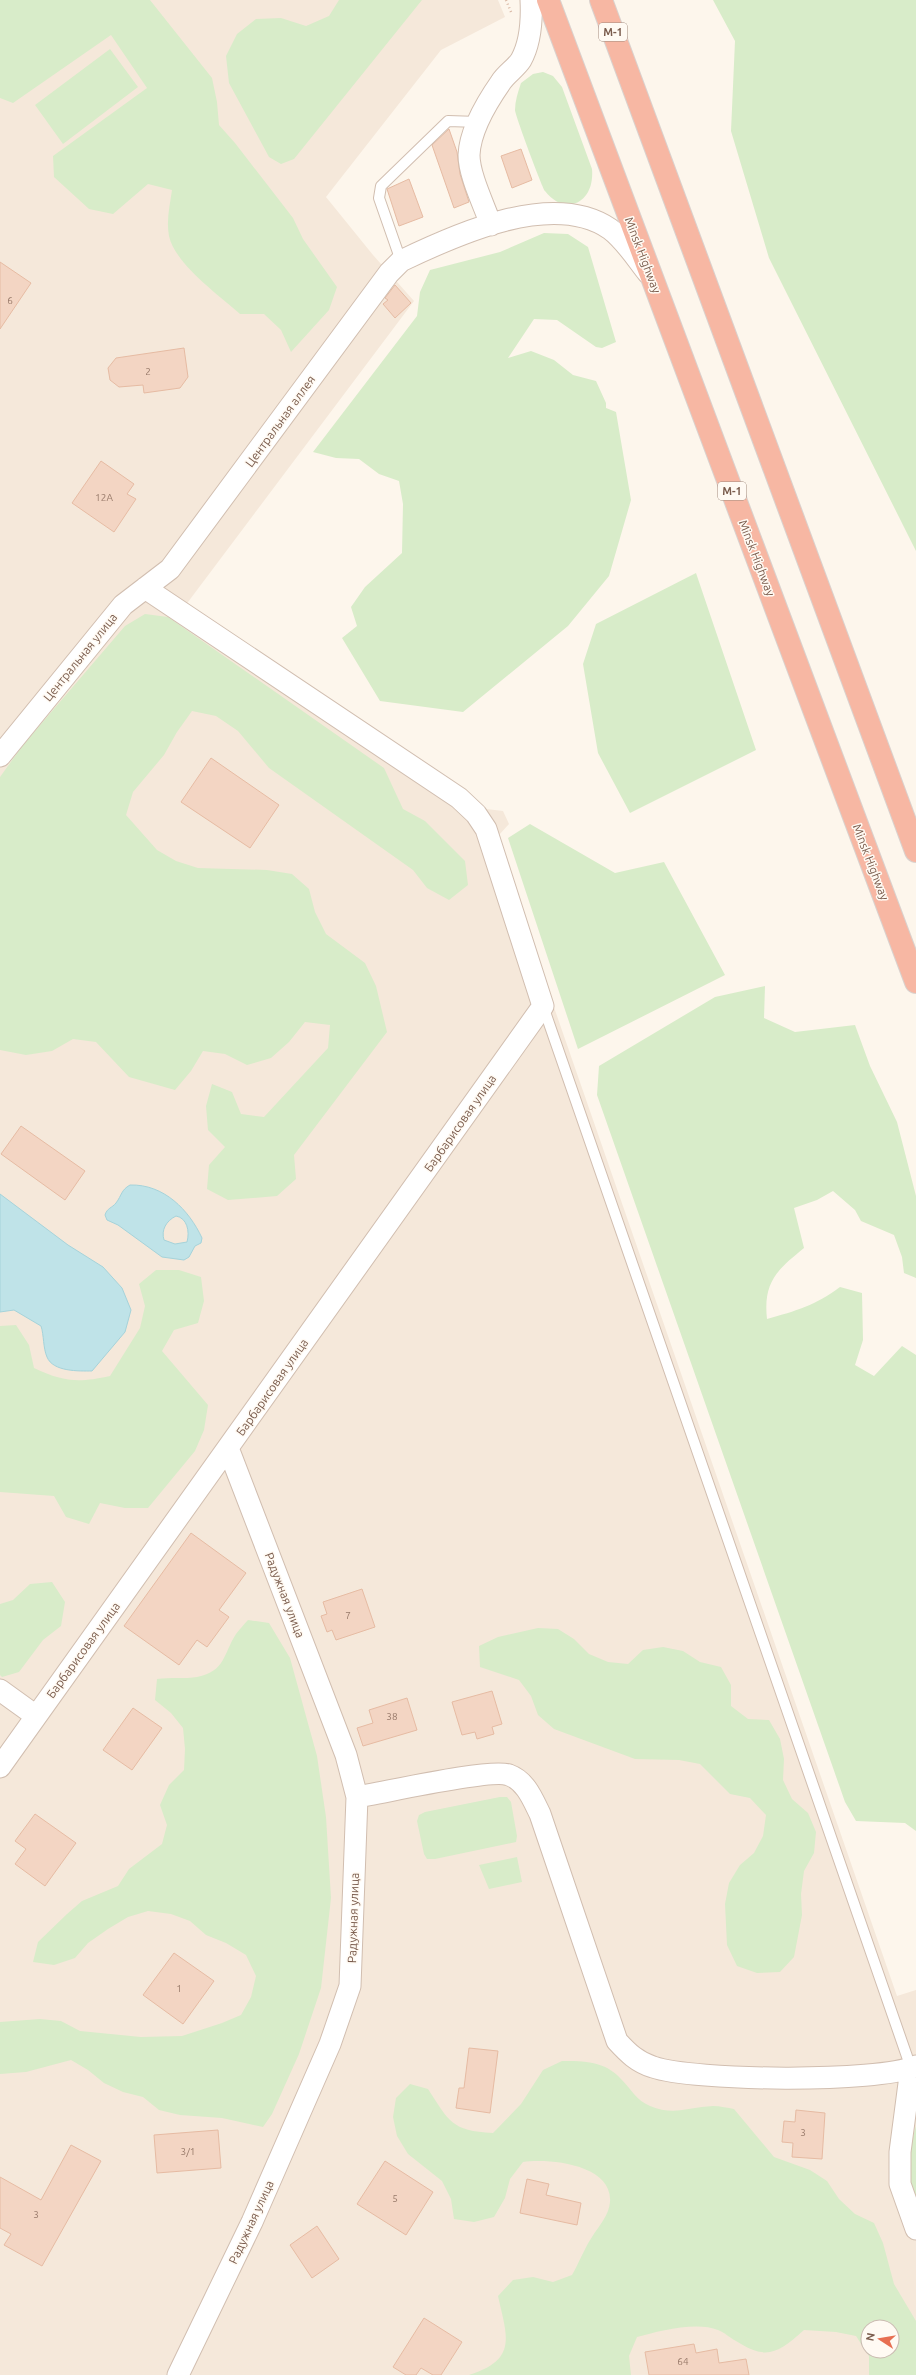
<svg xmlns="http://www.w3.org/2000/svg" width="916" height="2375" font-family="Ubuntu,sans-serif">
  <rect width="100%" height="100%" fill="#fdf6ec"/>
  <path fill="#f5e8da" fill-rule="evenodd" d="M0,0H498L505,17L441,50L326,197L373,255L414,301L185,606L478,808L503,811L509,824L499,835L497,843L897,1996L916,1990V2131L912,2136L916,2156V2375H0ZM868,2327H892V2351H868Z"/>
  <path fill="#d8ecc9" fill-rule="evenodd" d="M0,0H150L212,78L217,102L219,125L235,143L293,218L303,239L337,287L329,310L291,352L281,330L264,314H240C219,295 175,264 169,236C166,220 170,205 172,190L148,184L113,214L89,209L54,177L53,156L147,88L111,35L13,103L0,98Z
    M339,0H422L294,159L281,164L269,157L229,83L226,56L237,34L256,19L281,18L306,26L329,16Z
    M713,0H916V551L769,258L731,131L735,41Z
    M110,49L138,87L63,144L35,105Z
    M543,72L553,76L562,87L592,169C595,203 565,217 545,191C542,187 515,115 515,110C515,101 518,92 521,83L533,74Z
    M544,233L568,234L588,247L616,342L602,348L596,347L557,320L534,319L508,358L531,351L554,360L573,375L596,381L606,403V408L616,412L631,500L609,576L568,626L463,712L380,701L342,638L357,626L351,607L365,587L402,553L403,504L399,481L379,474L359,459L336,458L313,452L417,316L420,292L430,270L500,252Z
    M696,573L756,750L630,813L598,753L583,664L596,624Z
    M145,614L168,617L384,768L403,809L425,821L465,861L468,885L449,900L427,888L413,870L269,768L238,731L216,716L192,711L177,732L164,755L133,792L126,815L157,850L176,861L198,868L267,870L292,874L309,889L315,912L326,934L365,963L376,986L387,1032L294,1155L296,1179L277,1196L228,1200L207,1189L209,1165L225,1147L208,1130L206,1106L212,1084L232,1092L241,1114L264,1117L328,1048L330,1025L305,1022L289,1042L271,1058L247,1065L225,1054L203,1051L191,1071L175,1090L129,1077L96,1042L73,1039L52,1051L26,1055L0,1050V777L23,745L125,626Z
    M530,824L615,873L664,862L725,975L578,1049L508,838Z
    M765,986L764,1018L795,1032L855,1025L870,1066L897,1122L916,1196V1278L904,1273L902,1257L894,1235L861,1221L855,1210L833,1191L817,1200L794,1208L804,1248C777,1270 763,1282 767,1319C796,1311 816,1305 840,1287L862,1293L863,1340L855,1365L874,1376L902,1346L916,1355V1831L905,1823L856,1821L845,1802L597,1095L599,1066L715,997Z
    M156,1270H179L201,1277L204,1301L198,1323L174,1330L162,1351L208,1405L204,1430L195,1451L148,1508H125L100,1503L89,1524L66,1517L54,1496L0,1492V1326L16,1325L29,1345L34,1368C64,1382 78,1383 110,1376L140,1328L145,1306L139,1284Z
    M52,1582L65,1602L61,1626L43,1640L19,1672L2,1677L0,1675V1604L13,1600L30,1584Z
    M248,1620L269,1623L290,1658L317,1756L326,1817L331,1898L321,1988L299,2054L272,2114L263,2127L222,2118L180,2115L159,2110L143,2097L123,2092L104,2083L88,2070L71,2060L26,2072L0,2074V2022L40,2019L61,2021L80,2031L141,2037L182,2036L222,2023L241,2015L251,1997L256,1976L246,1955L226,1943L206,1935L190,1921L171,1914L148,1911L128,1917L108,1929L88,1943L75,1958L54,1965L33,1962L38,1942L67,1914L82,1901L118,1886L129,1869L162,1844L167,1825L160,1805L169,1785L184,1770L185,1749L183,1728L171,1713L155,1700L157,1679C169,1677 186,1679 197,1677C226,1671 223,1654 236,1634C240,1629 244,1624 248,1620Z
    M538,1628L558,1629L574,1639L589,1654L608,1662L628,1664L643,1650L663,1647L683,1651L700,1662L721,1667L731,1685V1706L748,1719L769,1720L780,1739L784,1759L783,1780L792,1799L808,1813L816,1832L814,1853L804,1871L801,1894L802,1915L794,1957L780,1972L757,1973L737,1966L727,1945L725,1904L729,1883L740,1865L754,1853L763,1836L766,1815L750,1798L730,1794L700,1764L679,1760L635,1759L554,1729L538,1715L531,1696L519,1680L480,1667L479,1646L498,1637Z
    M500,1797H507L511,1802L517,1836L516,1842L435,1859H427L424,1854L417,1821L419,1815L425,1812Z
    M517,1857L522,1882L489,1889L479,1865Z
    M562,2061C584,2061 605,2061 621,2079C631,2089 636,2100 650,2106C674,2116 689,2107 713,2106C720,2106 728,2108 734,2109L774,2157L810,2170L827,2181L839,2199L855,2214L874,2223L883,2243L894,2284L916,2321V2375H869V2356L856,2336L836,2332L804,2330C778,2353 767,2361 736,2341C730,2338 724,2332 718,2330C697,2321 658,2331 637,2337L629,2356L631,2375H469C518,2359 507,2337 498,2296L513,2280L533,2277L553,2282L572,2275C579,2263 584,2249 592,2237C599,2226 609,2215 610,2202C613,2164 548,2158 523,2162L510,2179L505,2198L494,2217L474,2222L454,2219L451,2199L442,2181L408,2154L397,2136L393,2117L396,2098L410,2084L428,2089C449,2121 451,2131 493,2133L521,2104L543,2070ZM868,2327H892V2351H868Z
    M916,2126V2208C907,2183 908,2151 916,2126Z"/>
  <path fill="#bfe3e8" stroke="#a5d3da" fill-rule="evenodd" d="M130,1185C164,1184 189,1210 202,1238L201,1243L195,1246L189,1257L184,1260L162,1257L118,1225L107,1220L105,1215C107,1208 112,1208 116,1203C122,1195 121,1190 130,1185ZM176,1216C187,1218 190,1231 187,1242L175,1244L164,1240C161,1230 166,1221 176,1216Z
    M0,1194L68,1245L103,1267L122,1288L131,1310L125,1332L92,1371C79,1371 53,1372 47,1357C43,1348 44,1335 41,1326L14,1310L0,1312Z"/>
  <path fill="#f3d5c3" stroke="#e6bba3" d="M449,129L457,152L460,174L469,202L454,208L432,145Z
    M521,149L532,180L512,188L501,156Z
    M409,179L423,217L399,226L387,189Z
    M0,262L31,283L0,329Z
    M395,285L411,303L395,318L383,304L388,300L385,298Z
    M184,348L188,377L180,388L144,393L143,385L119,387L110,380L108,368L116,358Z
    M101,461L134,484L127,494L136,499L114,532L72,503Z
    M211,758L279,805L250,848L181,802Z
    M21,1126L85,1171L65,1200L1,1154Z
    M191,1533L246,1573L219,1610L229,1617L207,1647L197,1640L179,1665L124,1626Z
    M362,1589L375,1627L336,1640L332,1630L327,1632L321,1616L327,1614L323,1602Z
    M492,1691L502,1724L492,1727L494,1734L477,1739L475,1732L462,1735L452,1702Z
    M407,1698L417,1730L363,1746L357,1728L373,1723L369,1710Z
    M133,1708L162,1728L132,1770L103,1750Z
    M35,1814L76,1843L45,1886L15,1864L26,1849L15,1841Z
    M174,1953L214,1981L183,2024L143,1995Z
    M469,2048L498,2051L490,2113L456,2108L459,2088H464Z
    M796,2110L825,2113L822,2159L792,2157L793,2143L782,2142L784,2121L795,2122Z
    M218,2130L221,2168L157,2173L154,2135Z
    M71,2145L101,2161L42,2266L4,2245L11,2234L0,2228V2177L41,2200Z
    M385,2161L433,2192L406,2235L357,2204Z
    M527,2179L549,2184L546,2195L581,2203L577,2225L520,2213Z
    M317,2226L339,2259L312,2278L290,2245Z
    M424,2318L462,2342L441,2375H433L421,2368L416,2375H406L393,2367Z
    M694,2344L696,2353L717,2349L719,2363L746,2359L749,2375H649L645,2352Z"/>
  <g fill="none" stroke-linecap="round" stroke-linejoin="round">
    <g stroke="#d1beb0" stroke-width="12">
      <path id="lane" d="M401,261L379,198L381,186L448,121L478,122
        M543,1006L911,2068"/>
    </g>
    <g stroke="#d1beb0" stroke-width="23">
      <path id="street" d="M491,225C484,205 469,175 469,155C470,130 487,102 501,82C506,74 516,68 521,60C531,42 532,20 531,0
        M0,756L123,605L170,569L389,273L401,261C457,234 553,190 610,229C625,240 636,258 648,273
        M0,1690L36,1716
        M0,1767L543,1006L486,829L476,814L459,798L145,588
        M357,1797C383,1793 491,1768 509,1775C526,1781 533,1800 540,1814L617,2041C628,2053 637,2062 653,2067C693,2081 879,2083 916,2066
        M911,2068L900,2152V2184L916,2229
        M178,2375L252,2222L330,2044L350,1986L357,1797L346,1755L228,1448"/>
    </g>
    <g stroke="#dad1cd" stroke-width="24">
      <path id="highway" d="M548,0L916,982
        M601,0L916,851"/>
    </g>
    <path stroke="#d9b8a5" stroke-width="2.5" stroke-dasharray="1 3" stroke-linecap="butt" d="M506,0L511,12"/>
    <use href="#lane" stroke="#fff" stroke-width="10"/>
    <use href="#street" stroke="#fff" stroke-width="21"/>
    <use href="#highway" stroke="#f7b7a3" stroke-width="22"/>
  </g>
  <g text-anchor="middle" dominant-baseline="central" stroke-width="3" stroke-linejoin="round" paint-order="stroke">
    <g font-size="10" fill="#987a6a">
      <text x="10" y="300">6</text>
      <text x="148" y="371">2</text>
      <text x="104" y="497">12А</text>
      <text x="348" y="1615">7</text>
      <text x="392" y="1716">38</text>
      <text x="179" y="1988">1</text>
      <text x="803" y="2132">3</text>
      <text x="188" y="2151">3/1</text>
      <text x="395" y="2198">5</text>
      <text x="36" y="2214">3</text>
      <text x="683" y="2361">64</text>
    </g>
    <g fill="#fffaf3" stroke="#a28b7f" stroke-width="1">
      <rect x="599" y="23" width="28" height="18" rx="3"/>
      <rect x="718" y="482" width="28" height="18" rx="3"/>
    </g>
    <g font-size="11" font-weight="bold" fill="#7a5c4d">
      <text x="613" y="32">М-1</text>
      <text x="732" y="491">М-1</text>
    </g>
    <g font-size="12" fill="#7a5c4d" stroke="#fffaf3">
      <text transform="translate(643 255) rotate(69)">Minsk Highway</text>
      <text transform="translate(280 421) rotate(-54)">Центральная аллея</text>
      <text transform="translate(757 558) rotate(69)">Minsk Highway</text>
      <text transform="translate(80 657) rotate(-51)">Центральная улица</text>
      <text transform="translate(871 862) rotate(69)">Minsk Highway</text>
      <text transform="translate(460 1123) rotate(-55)">Барбарисовая улица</text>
      <text transform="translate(272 1387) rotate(-55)">Барбарисовая улица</text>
      <text transform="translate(285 1595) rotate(69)">Радужная улица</text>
      <text transform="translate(83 1650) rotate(-54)">Барбарисовая улица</text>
      <text transform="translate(353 1918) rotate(-88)">Радужная улица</text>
      <text transform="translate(251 2222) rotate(-65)">Радужная улица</text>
    </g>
  </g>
  <g transform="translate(880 2339) rotate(282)"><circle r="19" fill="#fffaf3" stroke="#cabbb1"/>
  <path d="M0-3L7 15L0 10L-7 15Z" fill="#e76f51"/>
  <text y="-6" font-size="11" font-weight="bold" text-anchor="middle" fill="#7a5c4d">N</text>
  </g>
</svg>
